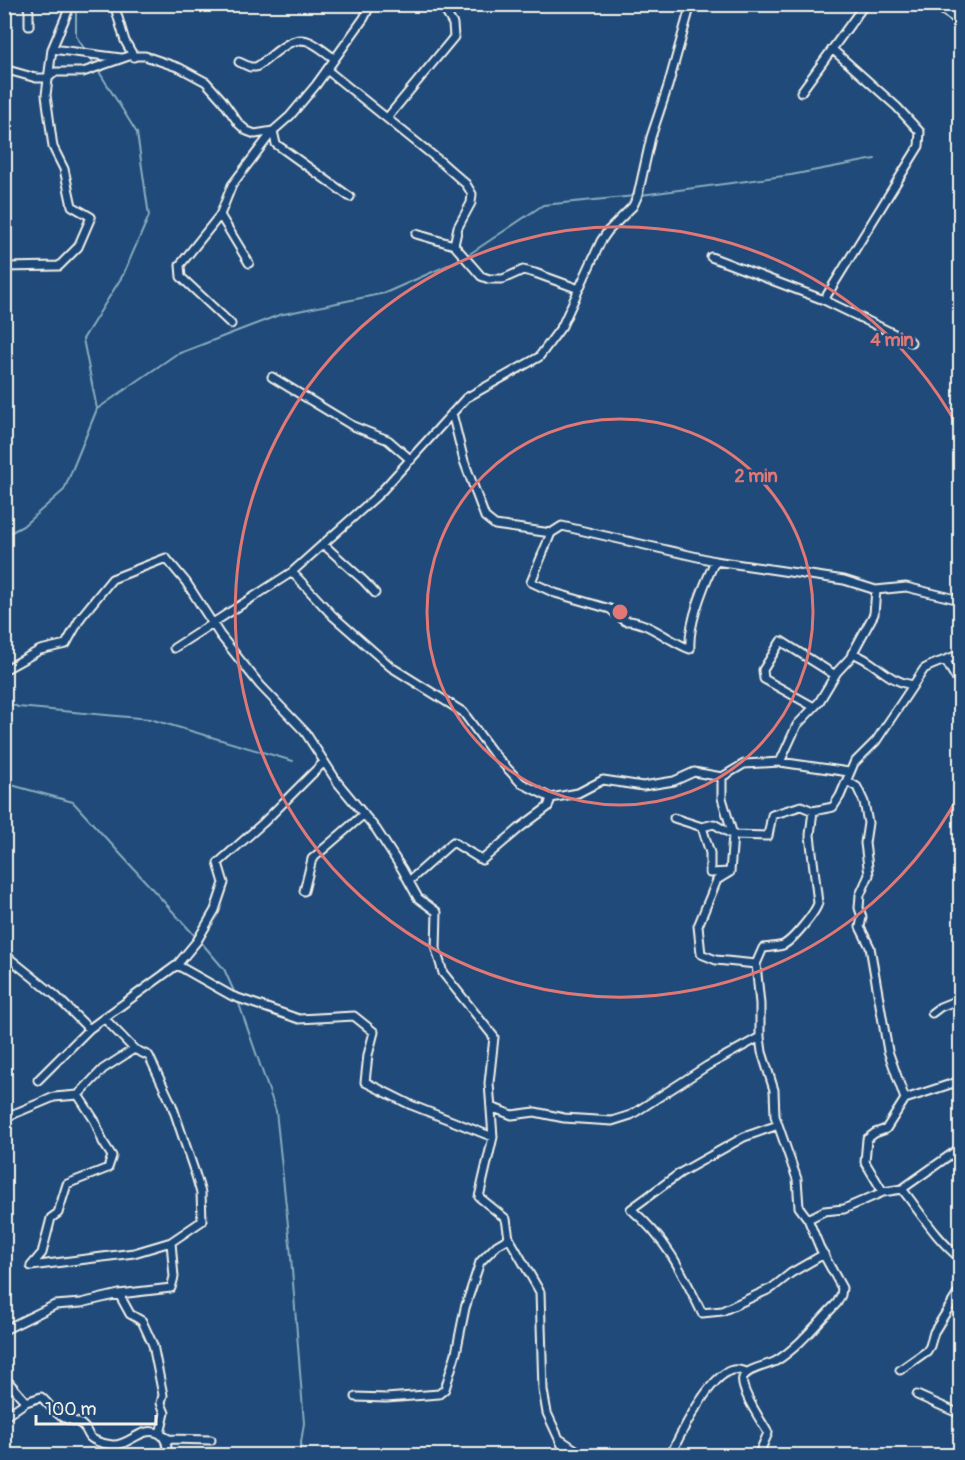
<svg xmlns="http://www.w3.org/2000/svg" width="965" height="1460" font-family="Pangolin,sans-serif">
  <rect width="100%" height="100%" fill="#1f4a7a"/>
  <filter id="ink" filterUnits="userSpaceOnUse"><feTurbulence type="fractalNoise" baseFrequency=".0167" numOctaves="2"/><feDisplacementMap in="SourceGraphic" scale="12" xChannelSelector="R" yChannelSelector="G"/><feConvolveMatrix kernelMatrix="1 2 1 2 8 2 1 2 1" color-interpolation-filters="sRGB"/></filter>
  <g filter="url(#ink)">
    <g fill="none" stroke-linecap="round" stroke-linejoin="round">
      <path stroke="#8bacbc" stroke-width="2" d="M76,4V36L95,65
        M641,195L791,175L875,159
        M97,409L83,339L123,275L149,216L137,133L98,70
        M4,536L23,526L64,490L97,409L175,355L279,315L385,293L462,259L543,205L635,196
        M4,701L18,707L150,719L293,761
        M4,783L73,802L196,937
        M200,941L224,969L236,996
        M238,1001L276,1111L290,1244L304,1423L299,1456"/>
      <g stroke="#f4f1e8" stroke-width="11">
        <path id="minor" d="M27,4L29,12V26
          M114,4L125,41L134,57
          M934,4L960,22
          M52,49L121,58
          M239,62L250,67H256C272,58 290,33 310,42C319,46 326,53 334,58
          M4,69L36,78H48L55,72H83L129,56H145L180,68L206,82L222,100L239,124L247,131L255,134L273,131
          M327,70L441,162L466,184L472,194L471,203L458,227L454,245
          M801,92L865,4
          M387,118L454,37L453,24L441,4
          M273,131L276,144L350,197
          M220,215L249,263
          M416,234L454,245L481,276L489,279H503L523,270L535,273L579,289
          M711,257L824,300L911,342
          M4,267L59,266L78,247L91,217L72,206L64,169L53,147L46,95L52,49L71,4
          M824,300L919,146L920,132L897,107L832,49
          M231,324L181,277L180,265L220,215L232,185L273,131L290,116L316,85L364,18L371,4
          M272,377L353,426L388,440L411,460
          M452,413L464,461L485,517L495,525L551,533
          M323,544L364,581L375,593
          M715,561C704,585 688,622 690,649C670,642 645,619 625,621L610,609L555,593L531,582L551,533L562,526L715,561L844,580L876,590L906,587L960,600
          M292,572L333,616L391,667L463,712L493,753L521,783L551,798L578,793L603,780L643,786L674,781L694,772L722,777L744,764L780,762L849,772
          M174,648L292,572L379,494L466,398L539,357L562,326L601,241L608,231L633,206L638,195L651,137L668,86L691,4
          M852,653C876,661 886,681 913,685
          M946,661L960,685
          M4,670L40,650L66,644L81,617L112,579L166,558L186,582L220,635L260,685L305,732L338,783L376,829L402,869L418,898L437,912L436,949L443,973L494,1037L489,1083L493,1137L479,1197L506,1219L509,1238L540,1292L543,1390L547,1413L567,1456
          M814,707L764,679L763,670L781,641L835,675
          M780,762L797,725L819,702L837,672L850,658L874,614L876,590
          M722,777V798L733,835L730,872L717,880L698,926L701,954L716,960L756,964
          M847,781L857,787L864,802L868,823L865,843L869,875L860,895L859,908L862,917L860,927L870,947L888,1051L905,1099
          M674,818L702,827L714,824L733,835L768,836L772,815L801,806L813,811L833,807L840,796L854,763L876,741L924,669C936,662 948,660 960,654
          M702,827L710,853V873L730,872
          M409,881L453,842L482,860L521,827L548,807L551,798
          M304,891L312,859L364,814
          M4,954L55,995L89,1029L104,1018L134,1049L149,1056L172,1105L196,1176L201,1193L202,1221L171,1242L174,1277L171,1288L119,1294L81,1303L55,1305L4,1330
          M177,965L232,996L299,1019L354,1016L374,1032L368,1055L365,1082L411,1105L493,1137
          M932,1013L940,1007L960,999
          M104,1018L177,965L197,941L215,910L224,883L218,863L263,823L324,762
          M38,1080L89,1029
          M78,1095L103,1069L134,1049
          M491,1107L512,1115L535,1112L564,1118L612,1121L631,1115L707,1066L760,1037
          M4,1118L54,1097L78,1095L95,1121L103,1142L112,1156L108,1168L67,1184L58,1213L51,1218L42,1253L31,1266L134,1253L171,1242
          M778,1125L744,1137L680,1173L631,1209C668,1241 681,1270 702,1313L722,1311L772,1288L791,1273L824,1254
          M902,1189L960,1148
          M883,1192L865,1162L867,1139L875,1133L886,1129L905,1099L960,1081
          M808,1219L824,1211L844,1209L883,1192L902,1189C921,1213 936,1239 960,1258
          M119,1294L130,1314L142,1321L153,1345L163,1395L161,1403L165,1413L160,1434L169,1439L211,1440
          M900,1370L927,1351L930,1346L934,1332L960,1290
          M4,1377L26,1402
          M917,1395L960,1414
          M356,1397L386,1398L439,1394L445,1389L456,1353L465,1308L480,1262L497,1245L509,1238
          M4,1417L26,1402L41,1397C48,1403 53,1411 61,1416C68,1421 76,1420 82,1425C87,1429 87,1433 90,1437C95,1442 105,1444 112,1445C129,1447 142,1424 160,1434C167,1438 167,1448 168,1456
          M561,1440L585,1456
          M670,1456C680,1435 710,1374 733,1370C738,1369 742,1371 747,1372
          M758,1456L768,1433C762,1422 739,1389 743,1378C747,1368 767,1366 776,1361C799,1347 818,1322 837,1303L841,1295L842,1288L820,1248L808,1219L799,1207L797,1179L775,1116L774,1090L762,1052L760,1037V1004L756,964L763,948C769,947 777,947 783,945C792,941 816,912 818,903L810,835L813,811"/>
      </g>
      <use href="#minor" stroke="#1f4a7a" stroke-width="7"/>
    </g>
  </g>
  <g fill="none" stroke="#e27875" stroke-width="3">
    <circle cx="620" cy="612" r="193"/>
    <path d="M960 793A385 385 0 1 1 960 431"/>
  </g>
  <circle cx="620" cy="612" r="9" fill="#e27875" stroke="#1f4a7a" stroke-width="3"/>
  <g font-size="18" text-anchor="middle" font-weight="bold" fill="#e27875" stroke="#1f4a7a" stroke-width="5" stroke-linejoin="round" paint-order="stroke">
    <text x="892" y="346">4 min</text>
    <text x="756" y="482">2 min</text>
  </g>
  <rect width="965" height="1460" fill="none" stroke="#1f4a7a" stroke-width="24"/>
  <rect x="12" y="12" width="941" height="1436" fill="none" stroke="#f4f1e8" stroke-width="2" filter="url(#ink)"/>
  <path d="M36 1415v9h120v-9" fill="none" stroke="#f4f1e8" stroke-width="3"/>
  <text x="45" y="1415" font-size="18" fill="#f4f1e8" stroke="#1f4a7a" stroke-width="4.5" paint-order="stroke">100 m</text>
</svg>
